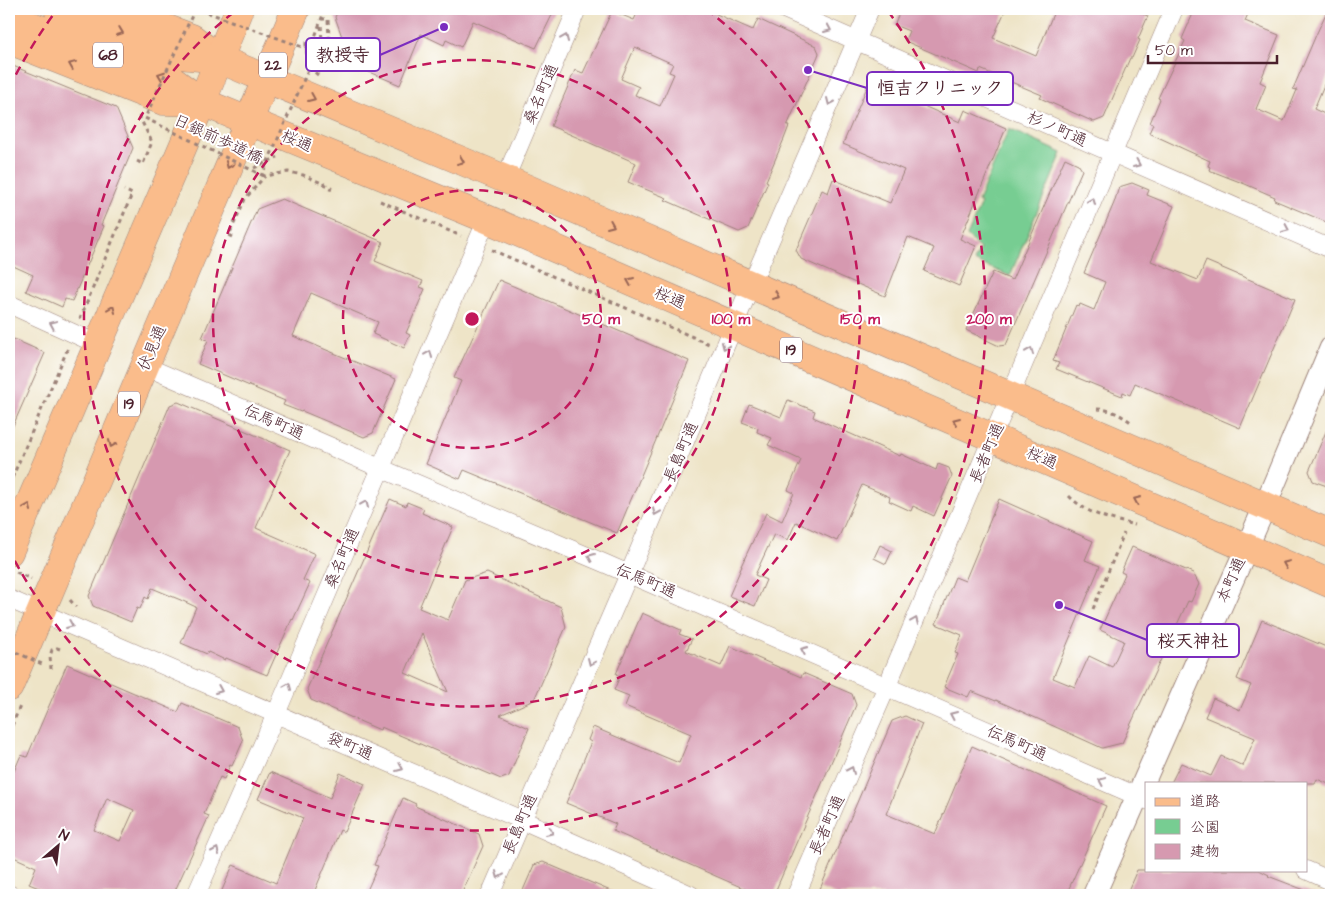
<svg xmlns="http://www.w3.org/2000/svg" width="1340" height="904" font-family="'Architects Daughter','Klee One',sans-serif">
  <rect width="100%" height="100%" fill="#fff"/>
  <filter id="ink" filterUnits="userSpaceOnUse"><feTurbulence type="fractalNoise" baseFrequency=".02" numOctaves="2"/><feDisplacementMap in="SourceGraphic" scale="10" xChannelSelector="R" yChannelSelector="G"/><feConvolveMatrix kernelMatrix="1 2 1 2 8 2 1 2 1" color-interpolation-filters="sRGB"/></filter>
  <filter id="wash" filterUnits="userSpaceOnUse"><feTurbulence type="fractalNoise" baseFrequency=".0096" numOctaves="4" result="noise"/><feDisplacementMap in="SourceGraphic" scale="20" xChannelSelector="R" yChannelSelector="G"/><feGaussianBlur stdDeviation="1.12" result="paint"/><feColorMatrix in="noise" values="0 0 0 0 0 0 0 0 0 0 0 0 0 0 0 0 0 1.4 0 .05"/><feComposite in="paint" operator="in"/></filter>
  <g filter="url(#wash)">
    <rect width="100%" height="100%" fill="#eee4c7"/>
    <path fill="#77cd92" stroke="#60765e" d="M1009,129L1062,153L1010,276L974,261L980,249L967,236L981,203L978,201Z"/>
    <g id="blocks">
      <path fill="#d699b0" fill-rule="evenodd" d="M339,9H555L536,48L473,21L461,47L446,40L444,45L421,34L400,85L352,65L335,17Z
        M639,9H715L714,13L753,30L758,19L816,46L819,53L818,56L787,126H789L784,139L766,181L768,182L748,228L739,232L665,200L667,198L628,182L636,163L551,126L575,70L583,73L612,11L634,20ZM635,47L673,64L669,72L674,74L660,106L635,95L639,87L621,79Z
        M901,9H1006L993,38L1036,56L1055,9H1131L1148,16L1138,39L1140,40L1132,58H1130L1104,118L1094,122L1040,98L1042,95L980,69L979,73L905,41L909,31L894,25Z
        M1195,9H1250L1245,21L1279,35L1260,82L1266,85L1256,109L1284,121L1297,90L1293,89L1316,35L1328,9H1331V68L1314,109L1331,117V224L1274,200L1275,197L1245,184L1209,170L1210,167L1208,166L1210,161L1149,133L1153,124L1150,123L1160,99L1158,98L1185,41L1182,39Z
        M13,66L116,108L133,148L101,225L104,226L72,301L65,299L62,307L26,291L33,275L9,264V76Z
        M883,75L899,83L894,93L960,122L965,110L1006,128L960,239L976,246L959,286L924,271L934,248L908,237L885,296L801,259L796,250L822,190L828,193L833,179L890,203L904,170L843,144L870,80Z
        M1065,158L1078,164L1082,170L1006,345L999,346L966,330L993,272L1012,280Z
        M1132,183L1149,190L1147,195L1174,206L1151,261L1198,280L1206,261L1295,299L1240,428L1135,383L1130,395L1123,392L1122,396L1056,369L1059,363L1053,361L1076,305L1079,307L1080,304L1094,310L1105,282L1084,273L1114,203L1119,187Z
        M282,199L383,242L375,261L423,281L420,287L425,289L406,333L410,335L404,348L373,334L378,322L311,293L293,336L396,379L373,433L364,437L302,411L301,412L283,405L285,401L198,364L208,340L202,338L257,209Z
        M499,280L689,361L617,533L464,470L460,479L426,464L461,381L454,378Z
        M9,337L45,353L9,435Z
        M788,400L815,411L813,417L900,456L901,454L936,470L938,464L949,468L952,476L934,516L913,506L911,511L889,501L890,497L862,485L837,541L796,522L788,540L774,534L755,575L766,580L755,606L729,596L742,566H741L766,513L782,521L794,493L788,490L801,460L768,445L772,438L757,432L758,428L742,422L749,404L781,417Z
        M178,402L290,450L256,528L315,554L303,580L310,583L293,620L292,619L267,675L226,658L225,660L208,652L207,654L181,643L196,607L183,601L152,588L148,599L145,597L140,609L137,608L131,622L93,606L89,596L170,405Z
        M1331,420V477L1327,486L1313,481L1309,471Z
        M390,499L406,506L407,502L424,509L422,513L453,527L419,608L448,620L465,580L487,573L561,607L566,627L534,700L500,715L529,728L509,776L501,779L381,727L380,730L311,700L307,689ZM422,633L448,692L405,673Z
        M999,499L1093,541L1085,560L1100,566L1053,678L1075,687L1089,656L1112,667L1124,641L1100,630L1125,574L1121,572L1132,547L1193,573L1199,584L1191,602L1188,601L1122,743L1102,748L996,700V701L971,691L968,697L944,687L958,654L955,653L962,635L936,624L955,577L965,581Z
        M880,545L892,551L886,564L874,558Z
        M642,613L681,630L679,634L692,639L686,651L721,666L730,646L801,677L803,673L852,694L856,705L775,892L768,895H759L613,831L616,824L566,803L591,742L588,740L593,727L679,763L691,734L625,706L629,696L614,690L620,676L616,674Z
        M1262,620L1331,649V785L1317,779L1315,783H1171L1181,763L1211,776L1221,756L1243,766L1255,738L1205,717L1213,698L1240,710L1251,685L1237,679Z
        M67,664L178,712L182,703L238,727L243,741L232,766L230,765L224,779L220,777L204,814L209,816L173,895H56L29,884L36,867L9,855V783L21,755L27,757ZM107,798L134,810L120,841L94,830Z
        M905,716L922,724L886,814L935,834L972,746L1106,806L1066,895H836L820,889L892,721Z
        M270,772L330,798L340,773L365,784L344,832L340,830L313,895H220L233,865L276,883L303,818L258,799Z
        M403,798L416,804L415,806L479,834L483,846L461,895H365L378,866L374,865Z
        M543,862L620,895H521L534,865Z
        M1137,870H1259L1269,875L1268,876L1315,894L1126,895Z"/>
    </g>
  </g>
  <g filter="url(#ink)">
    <use href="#blocks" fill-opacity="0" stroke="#9c8279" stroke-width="1"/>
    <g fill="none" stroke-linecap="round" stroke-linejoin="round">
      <g stroke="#9c8279" stroke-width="19">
        <path id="minor" d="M784,9L1331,249
          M505,179L577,9
          M9,304L97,344
          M145,366L380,468L606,564L1146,800
          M9,599L522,820L691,895
          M1306,870L1331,881
          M9,894L11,895
          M196,895L276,714L487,219
          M490,895L629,574L751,285L870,9
          M796,895L887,686L1174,9"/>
      </g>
      <g stroke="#9c8279" stroke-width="24">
        <path id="tertiary" d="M1094,895L1265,506L1331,348"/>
      </g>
      <g stroke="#9c8279" stroke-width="29">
        <path id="primary" d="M58,9L180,55L219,59
          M115,9L192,38L219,59
          M9,17L169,78L202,102
          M9,40L163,101L202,102"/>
      </g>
      <g stroke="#9c8279" stroke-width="29">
        <path id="trunk" d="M219,59L505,179L1331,534
          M202,102L487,219L1331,584
          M9,552L202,102L239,9
          M9,687L296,9"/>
      </g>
      <path stroke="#9c8279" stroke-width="3" stroke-dasharray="4 4" stroke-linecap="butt" d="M321,19H328C329,38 329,57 341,73
        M316,52L322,44L321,22
        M318,75C308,67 306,55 306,43L315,37L325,9
        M137,161L143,164L152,142L139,116
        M254,168L278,157
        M262,175L265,176L288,172L303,175L331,187L330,191
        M380,201L461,236
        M233,237L229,235L245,199L265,176
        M492,250L709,344
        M80,319L132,194L124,190
        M1097,409C1111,409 1121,415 1132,423
        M9,485L68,348
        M1069,496C1088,515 1110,519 1135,525
        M16,572L31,579
        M70,600L76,607
        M1093,609L1124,533
        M51,669L50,656L52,650L57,648L60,649
        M9,733L20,706"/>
      <use href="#minor" stroke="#fff" stroke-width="18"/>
      <use href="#tertiary" stroke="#fff" stroke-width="22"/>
      <use href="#primary" stroke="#fabc8b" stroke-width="28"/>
      <use href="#trunk" stroke="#fabc8b" stroke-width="28"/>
      <path stroke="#9c8279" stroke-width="3" stroke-dasharray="4 4" stroke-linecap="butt" d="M195,9L145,118L262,175L316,52L198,9
        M9,649L42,664"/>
    </g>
    <defs><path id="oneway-chevron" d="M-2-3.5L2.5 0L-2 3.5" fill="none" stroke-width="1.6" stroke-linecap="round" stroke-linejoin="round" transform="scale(1.25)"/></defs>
    <g stroke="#ae9aa0">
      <use href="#oneway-chevron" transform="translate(828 29) rotate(24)"/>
      <use href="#oneway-chevron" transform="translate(565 38) rotate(-67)"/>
      <use href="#oneway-chevron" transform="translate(830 102) rotate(114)"/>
      <use href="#oneway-chevron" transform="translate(1137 164) rotate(24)"/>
      <use href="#oneway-chevron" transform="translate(1092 201) rotate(-68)"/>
      <use href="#oneway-chevron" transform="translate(1286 229) rotate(24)"/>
      <use href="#oneway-chevron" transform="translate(53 324) rotate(-156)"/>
      <use href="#oneway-chevron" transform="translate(725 346) rotate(113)"/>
      <use href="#oneway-chevron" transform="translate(1030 351) rotate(-68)"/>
      <use href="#oneway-chevron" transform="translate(429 354) rotate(-67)"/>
      <use href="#oneway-chevron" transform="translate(365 504) rotate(-67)"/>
      <use href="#oneway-chevron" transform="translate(656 512) rotate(113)"/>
      <use href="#oneway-chevron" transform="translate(591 557) rotate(-157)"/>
      <use href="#oneway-chevron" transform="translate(915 621) rotate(-67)"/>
      <use href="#oneway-chevron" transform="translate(70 625) rotate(23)"/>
      <use href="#oneway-chevron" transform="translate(804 650) rotate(-157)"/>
      <use href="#oneway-chevron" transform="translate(591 662) rotate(114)"/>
      <use href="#oneway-chevron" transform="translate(288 686) rotate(-67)"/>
      <use href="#oneway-chevron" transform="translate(219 690) rotate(23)"/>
      <use href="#oneway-chevron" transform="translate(953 715) rotate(-156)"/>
      <use href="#oneway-chevron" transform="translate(400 768) rotate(23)"/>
      <use href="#oneway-chevron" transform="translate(851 770) rotate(-66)"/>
      <use href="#oneway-chevron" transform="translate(1102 781) rotate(-156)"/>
      <use href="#oneway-chevron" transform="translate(550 832) rotate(24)"/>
      <use href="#oneway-chevron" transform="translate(216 851) rotate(-66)"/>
      <use href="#oneway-chevron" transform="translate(499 875) rotate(113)"/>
    </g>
    <g stroke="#996656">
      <use href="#oneway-chevron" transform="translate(120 32) rotate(21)"/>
      <use href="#oneway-chevron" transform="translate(72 65) rotate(-158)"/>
      <use href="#oneway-chevron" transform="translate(161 75) rotate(-159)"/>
      <use href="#oneway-chevron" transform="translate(312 98) rotate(23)"/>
      <use href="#oneway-chevron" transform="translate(461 161) rotate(23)"/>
      <use href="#oneway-chevron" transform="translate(229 165) rotate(113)"/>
      <use href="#oneway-chevron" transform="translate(611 225) rotate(23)"/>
      <use href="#oneway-chevron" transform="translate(630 281) rotate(-157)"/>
      <use href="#oneway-chevron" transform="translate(776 296) rotate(23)"/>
      <use href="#oneway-chevron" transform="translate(112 309) rotate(-67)"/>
      <use href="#oneway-chevron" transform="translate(956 421) rotate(-157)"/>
      <use href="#oneway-chevron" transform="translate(112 444) rotate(113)"/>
      <use href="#oneway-chevron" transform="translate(1137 500) rotate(-156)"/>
      <use href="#oneway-chevron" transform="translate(28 507) rotate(-67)"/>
      <use href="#oneway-chevron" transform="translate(1286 564) rotate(-157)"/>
    </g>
  </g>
  <g fill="none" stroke="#c2185b" stroke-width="2.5" stroke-dasharray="9 6">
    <circle cx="472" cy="319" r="129"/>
    <circle cx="472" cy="319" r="259"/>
    <path d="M706 9A388 388 0 1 1 238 9"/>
    <path d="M9 88A517 517 0 0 1 56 11M888 11A517 517 0 1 1 9 550"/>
  </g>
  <g text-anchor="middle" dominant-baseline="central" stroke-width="4" stroke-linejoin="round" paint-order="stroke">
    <g fill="#fff" stroke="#80626b" stroke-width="1">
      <rect x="93" y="42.5" width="30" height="25" rx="4"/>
      <rect x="259" y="52.5" width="28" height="25" rx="4"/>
      <rect x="780" y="337.5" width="22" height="25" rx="4"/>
      <rect x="118" y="391.5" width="22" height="25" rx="4"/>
    </g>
    <g font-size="15" font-weight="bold" fill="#4a1f2b">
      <text x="108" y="55">68</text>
      <text x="273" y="65">22</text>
      <text x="791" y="350">19</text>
      <text x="129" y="404">19</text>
    </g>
    <g font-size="16" fill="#4a1f2b" stroke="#fff">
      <text transform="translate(541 94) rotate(-67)">桑名町通</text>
      <text transform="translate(1057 129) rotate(24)">杉ノ町通</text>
      <text transform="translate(218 139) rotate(25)">日銀前歩道橋</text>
      <text transform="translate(297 141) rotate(23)">桜通</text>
      <text transform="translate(670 298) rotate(23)">桜通</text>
      <text transform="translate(152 348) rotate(-67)">伏見通</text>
      <text transform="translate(274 422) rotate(24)">伝馬町通</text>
      <text transform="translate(681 452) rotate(-67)">長島町通</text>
      <text transform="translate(987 453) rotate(-67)">長者町通</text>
      <text transform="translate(1042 458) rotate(24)">桜通</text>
      <text transform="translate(342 558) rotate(-67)">桑名町通</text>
      <text transform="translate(1231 580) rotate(-66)">本町通</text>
      <text transform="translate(646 581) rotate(23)">伝馬町通</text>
      <text transform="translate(1017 743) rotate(24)">伝馬町通</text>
      <text transform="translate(350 746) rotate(23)">袋町通</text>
      <text transform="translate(520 824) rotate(-67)">長島町通</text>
      <text transform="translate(827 825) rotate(-66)">長者町通</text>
    </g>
  </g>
  <circle cx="472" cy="319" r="8" fill="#c2185b" stroke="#fff" stroke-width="2.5"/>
  <g font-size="15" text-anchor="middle" font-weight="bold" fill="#c2185b" stroke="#fff" stroke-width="4" stroke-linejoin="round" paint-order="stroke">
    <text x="601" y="324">50 m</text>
    <text x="731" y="324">100 m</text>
    <text x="860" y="324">150 m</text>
    <text x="989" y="324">200 m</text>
  </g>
  <path fill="none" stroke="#7b2cbf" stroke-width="2" d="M444 27L380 55M808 70L867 88M1059 605L1147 640"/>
  <g fill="#7b2cbf" stroke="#fff" stroke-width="2">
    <circle cx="444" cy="27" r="5"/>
    <circle cx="808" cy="70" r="5"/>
    <circle cx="1059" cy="605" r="5"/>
  </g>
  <g fill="#fff" stroke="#7b2cbf" stroke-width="2">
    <rect x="306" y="38" width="74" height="33" rx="5"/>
    <rect x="867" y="72" width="146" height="33" rx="5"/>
    <rect x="1147" y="624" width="92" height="33" rx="5"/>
  </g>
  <g font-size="18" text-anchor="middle" font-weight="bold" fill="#4a1f2b">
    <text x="343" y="61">教授寺</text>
    <text x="940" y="94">恒吉クリニック</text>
    <text x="1193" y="647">桜天神社</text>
  </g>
  <rect width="1340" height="904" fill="none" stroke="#fff" stroke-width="30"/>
  <rect x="1145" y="782" width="162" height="90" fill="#ffffff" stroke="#b7a5aa"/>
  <rect x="1155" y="798" width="25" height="8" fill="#fabc8b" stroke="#b7a5aa"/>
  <text x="1190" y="806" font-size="15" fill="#4a1f2b">道路</text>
  <rect x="1155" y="819" width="25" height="15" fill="#77cd92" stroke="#b7a5aa"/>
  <text x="1190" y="832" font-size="15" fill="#4a1f2b">公園</text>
  <rect x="1155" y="844" width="25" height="15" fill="#d699b0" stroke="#b7a5aa"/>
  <text x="1190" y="856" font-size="15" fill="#4a1f2b">建物</text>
  <g transform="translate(58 846) rotate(28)" stroke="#ffffff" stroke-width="4" paint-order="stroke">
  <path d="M0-4L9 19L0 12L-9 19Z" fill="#4a1f2b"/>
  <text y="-8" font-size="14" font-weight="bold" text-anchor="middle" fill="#4a1f2b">N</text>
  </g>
  <path d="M1148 55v8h129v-8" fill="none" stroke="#4a1f2b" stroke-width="2.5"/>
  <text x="1155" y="55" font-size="15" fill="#4a1f2b" stroke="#ffffff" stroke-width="4" paint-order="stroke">50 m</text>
</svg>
